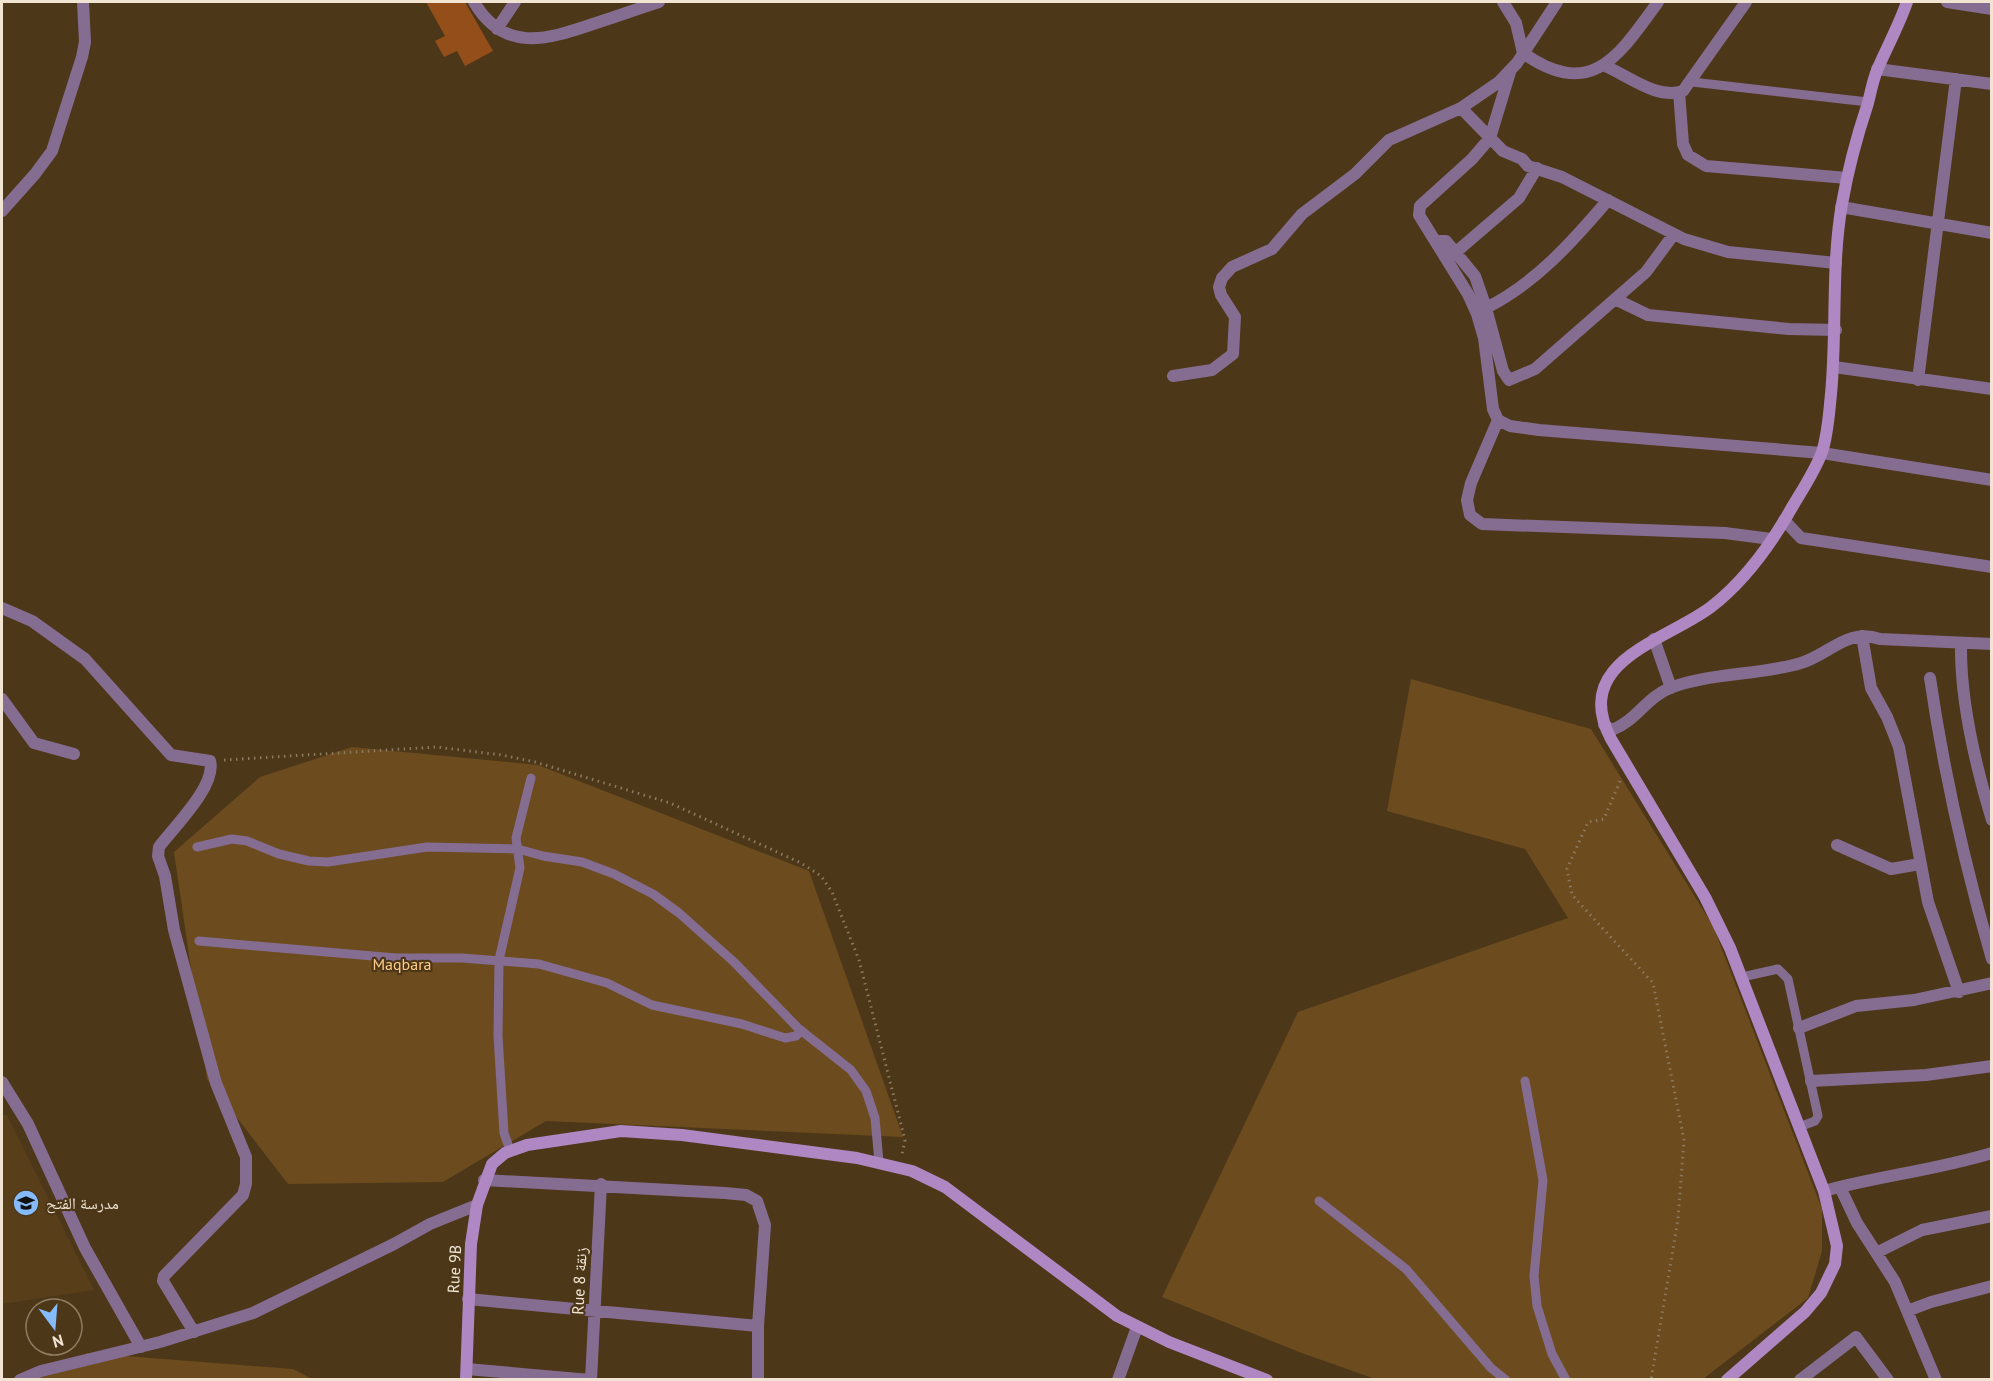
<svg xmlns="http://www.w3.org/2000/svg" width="1993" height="1381" font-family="'PT Sans','Noto Naskh Arabic',sans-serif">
  <rect width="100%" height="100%" fill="#4d3719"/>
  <path fill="#583e19" d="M2,1115H7L94,1290L2,1304Z"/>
  <path fill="#6c4c1e" d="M1411,679L1591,729L1713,926L1822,1209V1251L1808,1298L1703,1379L1378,1380L1299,1352L1162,1297L1298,1012L1568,918L1525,849L1387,811Z
    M352,747L538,765L809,871L903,1137L546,1121L443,1182L288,1184L207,1079L174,852L260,777Z
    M87,1353L293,1369L312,1379L37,1380Z"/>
  <path fill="#934e1a" d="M426,2H465L493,51L465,66L457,51L444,57L435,41L445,36Z"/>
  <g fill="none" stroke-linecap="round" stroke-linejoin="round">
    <path stroke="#8b7960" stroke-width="3" stroke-dasharray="1.5 4.5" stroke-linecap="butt" d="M224,760L436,747L502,755L535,762L670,803L801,863L821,876L832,892L859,960L905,1140L902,1154
      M1620,781L1604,819L1588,822L1567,869L1572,895L1653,983L1684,1140L1678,1219L1651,1380"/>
    <path stroke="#856d92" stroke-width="9" d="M1692,82L1868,102
      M197,847L232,839L247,841L279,854L309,861L328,862L427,847L518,849L543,856L582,862L614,874L653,894L679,913L734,962L798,1028L851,1070L866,1091L875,1118L879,1162
      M199,941L396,958H462L539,964L607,983L652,1005L742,1024L785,1038L796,1036L801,1030
      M1742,977L1778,969L1788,979L1818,1116L1815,1121L1799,1127
      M1525,1081L1543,1180L1534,1276L1537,1306L1552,1354L1566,1380
      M510,1150L504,1133L498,1036L499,960L520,868L516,838L531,778
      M1319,1201L1406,1269L1491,1368L1506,1380"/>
    <path stroke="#856d92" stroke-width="12" d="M474,2C504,53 546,40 593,24C615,17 637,9 659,2
      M1503,2L1516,23L1523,53C1592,102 1620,54 1658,2
      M1947,2L1992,9
      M497,29L515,2
      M1605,66C1629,76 1657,100 1683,91L1746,2
      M1877,69L1992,84
      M1510,72L1490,138L1472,159L1420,206L1419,215L1468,294L1477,314L1484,338L1493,409L1498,420L1510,426L1539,430L1822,453L1992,480
      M1679,92L1683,144L1688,155L1706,166L1847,178
      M1461,108L1503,151L1522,159L1528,166L1562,177L1684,239L1728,252L1836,263
      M1841,207L1992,233
      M2,211L35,174L52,151L82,57L85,42L83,2
      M1436,241H1446L1475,276L1486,308L1503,371L1509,380L1535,369L1646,272L1674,234
      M1456,252L1519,198L1537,168
      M1615,299L1648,315L1789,329L1836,330
      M1486,308C1535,284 1573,241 1608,200
      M1834,367L1992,389
      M1173,376L1212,370L1233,354L1235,317L1221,295L1219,287L1222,278L1232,267L1272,249L1302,214L1355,174L1389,140L1461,108L1499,82L1517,63L1557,2
      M1918,380L1956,79
      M1498,420L1471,483L1467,500L1470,515L1482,524L1725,533L1771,539
      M1784,520L1801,538L1992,567
      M2,608L32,621L85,659L171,755L210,761C217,785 174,827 159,847L158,856L165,876L174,930L216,1083L246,1157V1184L243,1195L164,1276L163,1281L194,1332
      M1862,636L1871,688L1887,717L1899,747L1928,902L1959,992
      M1654,639L1671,688
      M1961,643C1960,698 1976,767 1992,820
      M1930,678C1944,774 1965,866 1992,959
      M2,699L34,743L74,754
      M1604,725L1612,730C1636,721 1646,698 1670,688C1708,673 1761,675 1801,663C1830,654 1847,628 1880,639L1992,644
      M1837,845L1891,869L1920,864
      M1799,1028L1856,1006L1914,1000L1992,983
      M1811,1081L1926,1075L1992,1066
      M2,1082L28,1124L85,1248L141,1347
      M484,1180L725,1193L746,1195L757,1201L765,1225L758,1326V1380
      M1840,1187L1857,1223L1895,1282L1936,1380
      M1824,1191C1879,1176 1936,1170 1992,1153
      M1878,1252L1922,1230L1992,1216
      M468,1299L758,1326
      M1907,1311L1931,1302L1992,1286
      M467,1369L590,1380
      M20,1380L41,1371L160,1342L253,1313L394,1244L430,1224L477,1205
      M591,1380L601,1184
      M1118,1380L1137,1327
      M1800,1380L1856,1337L1888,1380"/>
    <path stroke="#ae87c3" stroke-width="12" d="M466,1380L471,1244L477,1205L492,1164L505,1153L527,1145L621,1131L682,1135L857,1158L912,1171L945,1187L1117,1316L1169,1342L1267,1380
      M1727,1380L1805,1312L1821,1293L1835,1264L1837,1246L1824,1191L1730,948L1705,897L1611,739C1570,661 1666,641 1711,607C1741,584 1768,548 1787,516C1798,496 1814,474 1822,452C1828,434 1829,413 1831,394C1837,331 1831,266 1842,204C1848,169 1857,136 1868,103C1871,91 1873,79 1878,68C1888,45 1899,25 1907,2"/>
  </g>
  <defs>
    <g id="school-disc" transform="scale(1.35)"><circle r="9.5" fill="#85bbfb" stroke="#4d3719"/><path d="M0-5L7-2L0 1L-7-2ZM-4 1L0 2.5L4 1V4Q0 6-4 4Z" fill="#111"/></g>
  </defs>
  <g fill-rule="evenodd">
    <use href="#school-disc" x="26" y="1203"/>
  </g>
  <g text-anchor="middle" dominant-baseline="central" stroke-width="4.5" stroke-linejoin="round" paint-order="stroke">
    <g font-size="16" fill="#fecb88" stroke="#4d3719">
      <text x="402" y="964">Maqbara</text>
    </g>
    <g font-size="16" fill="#f1e4d3" stroke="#4d3719" text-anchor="start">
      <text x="46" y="1203">مدرسة الفتح</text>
    </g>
    <g font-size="16" fill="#f1e4d3" stroke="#4d3719">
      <text transform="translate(454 1269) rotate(-87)">Rue 9B</text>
      <text transform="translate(579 1281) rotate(-87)">Rue 8 زنقة</text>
    </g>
  </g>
  <rect width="1993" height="1381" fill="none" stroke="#f1e4d3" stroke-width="6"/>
  <g transform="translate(54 1327) rotate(164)"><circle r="28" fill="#4d3719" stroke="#8f7c63" stroke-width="1.5"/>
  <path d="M0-4.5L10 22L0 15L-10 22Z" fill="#85bbfb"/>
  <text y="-9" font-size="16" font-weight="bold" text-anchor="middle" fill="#f1e4d3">N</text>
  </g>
</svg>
